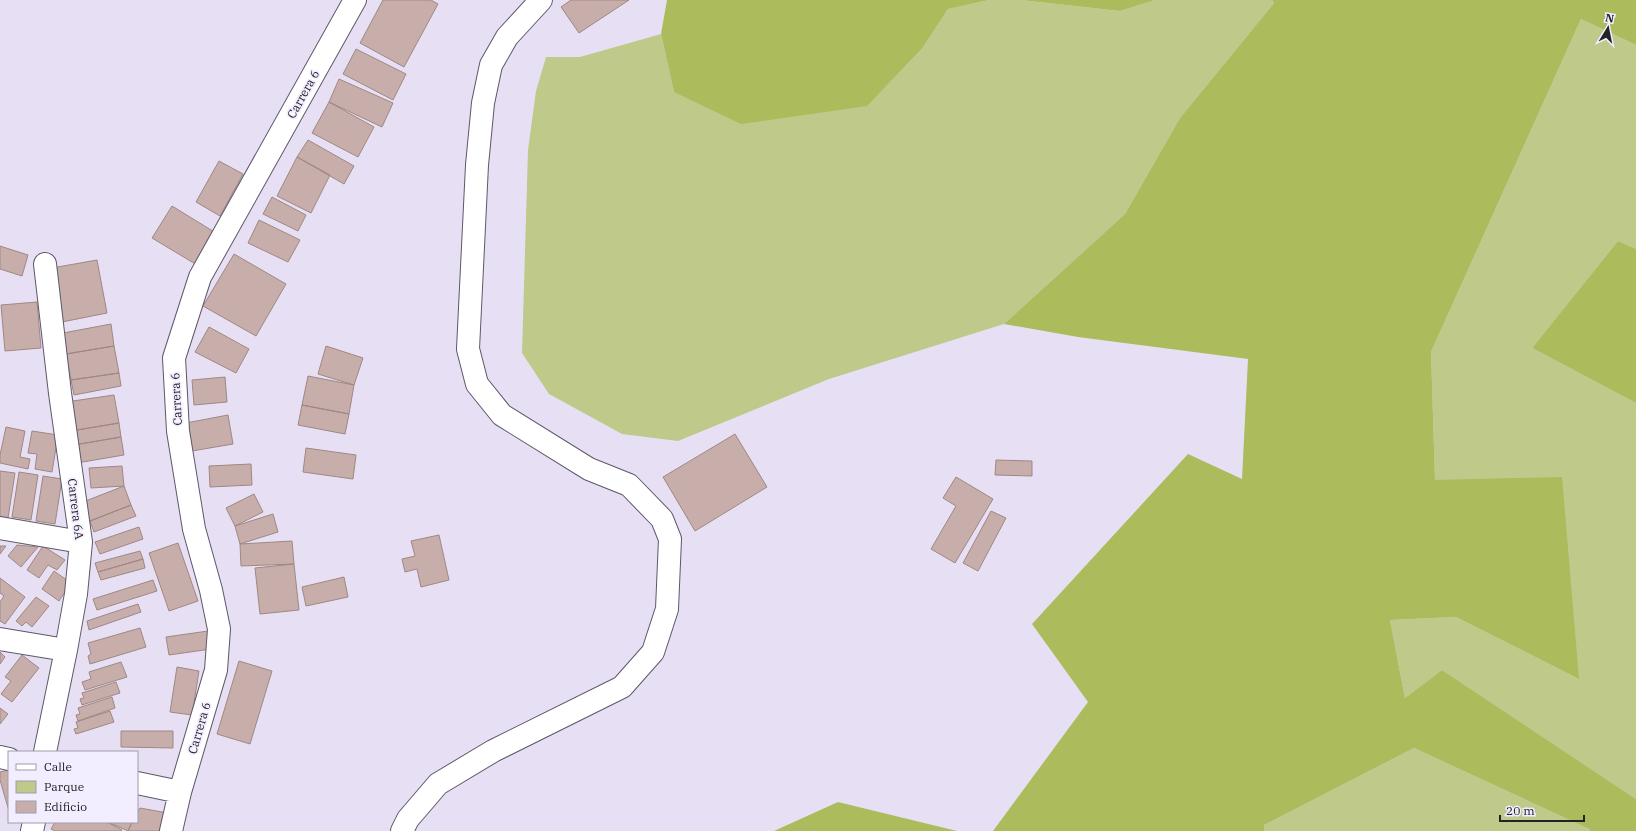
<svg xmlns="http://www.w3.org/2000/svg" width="1636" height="831" font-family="'IBM Plex Serif',serif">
  <rect width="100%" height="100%" fill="#e7e0f5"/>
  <path fill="#bec98a" d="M989,0H1021L1120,11L1155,0H1272L1274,3L1180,118L1125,214L1004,324L829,379L678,441L622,434L549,394L522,353L528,150L536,91L546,57H580L661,34L674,92L923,47L948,9Z
    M1581,19L1636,45V249L1618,241L1532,348L1636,403V799L1442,670L1405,698L1390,620L1456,617L1579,679L1435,480L1431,352Z
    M1414,748L1589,829L1590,831H1264V825Z"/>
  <path fill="#acbb5b" d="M667,0H989L948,9L923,47L867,106L741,124L674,92L661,34Z
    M1021,0H1155L1120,11Z
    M1272,0H1636V45L1581,19L1431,352L1435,480L1562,477L1579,679L1456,617L1390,620L1405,698L1442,670L1636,799V831H1590L1589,829L1414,748L1264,825V831H993L1088,702L1032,624L1188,454L1242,479L1248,359L1078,337L1004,324L1125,214L1180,118L1274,3Z
    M1618,241L1636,249V403L1532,348Z
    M838,802L957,831H774Z"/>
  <path fill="#c7aeab" stroke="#9f8783" d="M383,0H431L438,4L404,67L360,43Z
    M571,0H629L579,33L561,7Z
    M356,49L406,74L393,100L343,74Z
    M339,79L393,103L382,127L329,102Z
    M329,102L374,127L358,157L312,133Z
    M308,140L354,166L344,184L297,157Z
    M297,157L330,175L311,213L277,196Z
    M219,161L243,174L220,216L196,202Z
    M272,197L306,215L298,231L263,214Z
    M172,206L216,233L197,265L152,238Z
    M259,220L300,240L288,262L248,243Z
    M0,246L28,255L22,276L0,269Z
    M234,254L286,284L256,336L203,306Z
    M97,260L107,313L62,322L52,268Z
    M37,302L41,348L5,351L1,305Z
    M111,324L114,346L66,354L63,333Z
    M209,327L249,349L236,373L195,352Z
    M114,346L119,373L71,380L66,354Z
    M326,346L363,358L354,385L318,374Z
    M119,373L121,386L74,395L71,380Z
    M308,376L354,385L349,414L302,405Z
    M225,377L227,402L194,405L192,380Z
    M114,395L119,423L71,431L66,402Z
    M302,405L349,414L345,434L298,425Z
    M228,415L233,444L192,451L186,423Z
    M119,423L121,437L74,445L71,431Z
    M6,427L25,431L20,457L30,459L28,469L0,463V455Z
    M32,431L58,435L52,472L35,469L37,454L28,453Z
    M735,434L767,487L695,531L663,477Z
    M121,437L124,455L77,463L74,445Z
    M306,448L356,455L353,479L303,472Z
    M996,460L1032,461V476L995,475Z
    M251,464L252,485L210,487L209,466Z
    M122,466L124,486L91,488L89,468Z
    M0,471L15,473L8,518L0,517Z
    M19,472L38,475L31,520L12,517Z
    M43,476L62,479L55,524L36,521Z
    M956,477L993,499L955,563L931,549L956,506L943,498Z
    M124,486L131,505L90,521L83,502Z
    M254,494L263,512L235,526L226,508Z
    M131,505L136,516L94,532L90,521Z
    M991,511L1006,518L978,571L963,563Z
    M273,514L278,532L240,544L235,526Z
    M139,527L143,539L100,554L95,542Z
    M439,535L449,580L421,587L417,569L405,572L402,559L415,556L411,541Z
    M292,541L294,564L241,566L240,544Z
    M178,543L198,601L169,611L149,553Z
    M17,545L38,547L21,567L8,556Z
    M0,546H6L0,554Z
    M43,546L65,560L57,570L48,565L39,578L27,570Z
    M140,551L143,559L98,572L95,563Z
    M143,559L145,568L101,580L98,572Z
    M294,564L299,610L260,614L255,568Z
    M54,571L71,583L59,601L42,589Z
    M344,577L348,597L306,606L302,587Z
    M0,578L25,597L5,624L0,621V602L4,596L0,593Z
    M153,580L157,591L97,610L93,599Z
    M36,597L49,606L32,627L26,622L22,626L16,621Z
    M138,604L141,612L89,630L87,621Z
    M140,628L146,647L90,664L88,656L91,654L88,643Z
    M208,631L211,649L169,655L166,637Z
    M0,652L5,657L0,664Z
    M22,655L39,668L12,702L1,694L11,681L5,677Z
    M239,661L272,671L250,744L217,734Z
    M121,662L127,677L85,690L82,682L91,679L89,672Z
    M177,667L199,671L192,715L170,712Z
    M116,682L120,693L82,705L80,699L84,698L82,693Z
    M112,697L115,708L78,721L76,715L80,714L78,708Z
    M0,708L8,714L0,724Z
    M110,711L114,722L76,734L74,729L78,728L76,722Z
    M121,731H173V748L121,747Z
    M9,770V811L0,780V772Z
    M140,808L173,814L170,831H128L132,822H137V813Z
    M55,822H107L122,830L121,831H55L51,829Z
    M108,822H132L128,831Z"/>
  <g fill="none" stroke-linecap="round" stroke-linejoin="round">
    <g stroke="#5e5769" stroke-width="24">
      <path id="minor" d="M45,264L60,393L81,542L76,594L66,650L45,752
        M0,528L81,542
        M0,639L66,650
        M0,757L9,759
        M137,783L180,792
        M32,831L34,822
        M171,831L180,792L216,670L219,629L211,590L194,529L178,431L174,358L200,277L355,0
        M402,831L408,819L438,784L493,751L622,687L653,652L667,609L670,539L662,519L629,485L589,469L502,415L477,384L468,349L477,165L483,103L491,65L507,37L541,0"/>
    </g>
    <use href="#minor" stroke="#fff" stroke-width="22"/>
  </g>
  <g text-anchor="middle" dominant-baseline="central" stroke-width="3.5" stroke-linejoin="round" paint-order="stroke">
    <g font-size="12" fill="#232128" stroke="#f3eeff">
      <text transform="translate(303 94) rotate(-61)">Carrera 6</text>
      <text transform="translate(176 399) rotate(-93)">Carrera 6</text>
      <text transform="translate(76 509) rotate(83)">Carrera 6A</text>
      <text transform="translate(199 728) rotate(-74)">Carrera 6</text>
    </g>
  </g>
  <rect x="8" y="751" width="130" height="72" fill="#f3eeff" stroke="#a09ca9"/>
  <rect x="16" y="764" width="20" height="6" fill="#ffffff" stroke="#a09ca9"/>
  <text x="44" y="771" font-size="12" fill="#232128">Calle</text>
  <rect x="16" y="781" width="20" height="12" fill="#bec98a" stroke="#a09ca9"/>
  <text x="44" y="791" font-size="12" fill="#232128">Parque</text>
  <rect x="16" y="801" width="20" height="12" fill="#c7aeab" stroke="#a09ca9"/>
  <text x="44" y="811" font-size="12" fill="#232128">Edificio</text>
  <g transform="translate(1608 28) rotate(10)" stroke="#f3eeff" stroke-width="3" paint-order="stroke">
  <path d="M0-3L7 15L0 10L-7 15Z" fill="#232128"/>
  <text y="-6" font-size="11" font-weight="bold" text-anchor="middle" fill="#232128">N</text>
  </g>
  <path d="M1500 815v6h84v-6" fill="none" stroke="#232128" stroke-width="2"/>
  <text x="1506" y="815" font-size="12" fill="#232128" stroke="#f3eeff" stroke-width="3" paint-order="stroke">20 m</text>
</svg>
